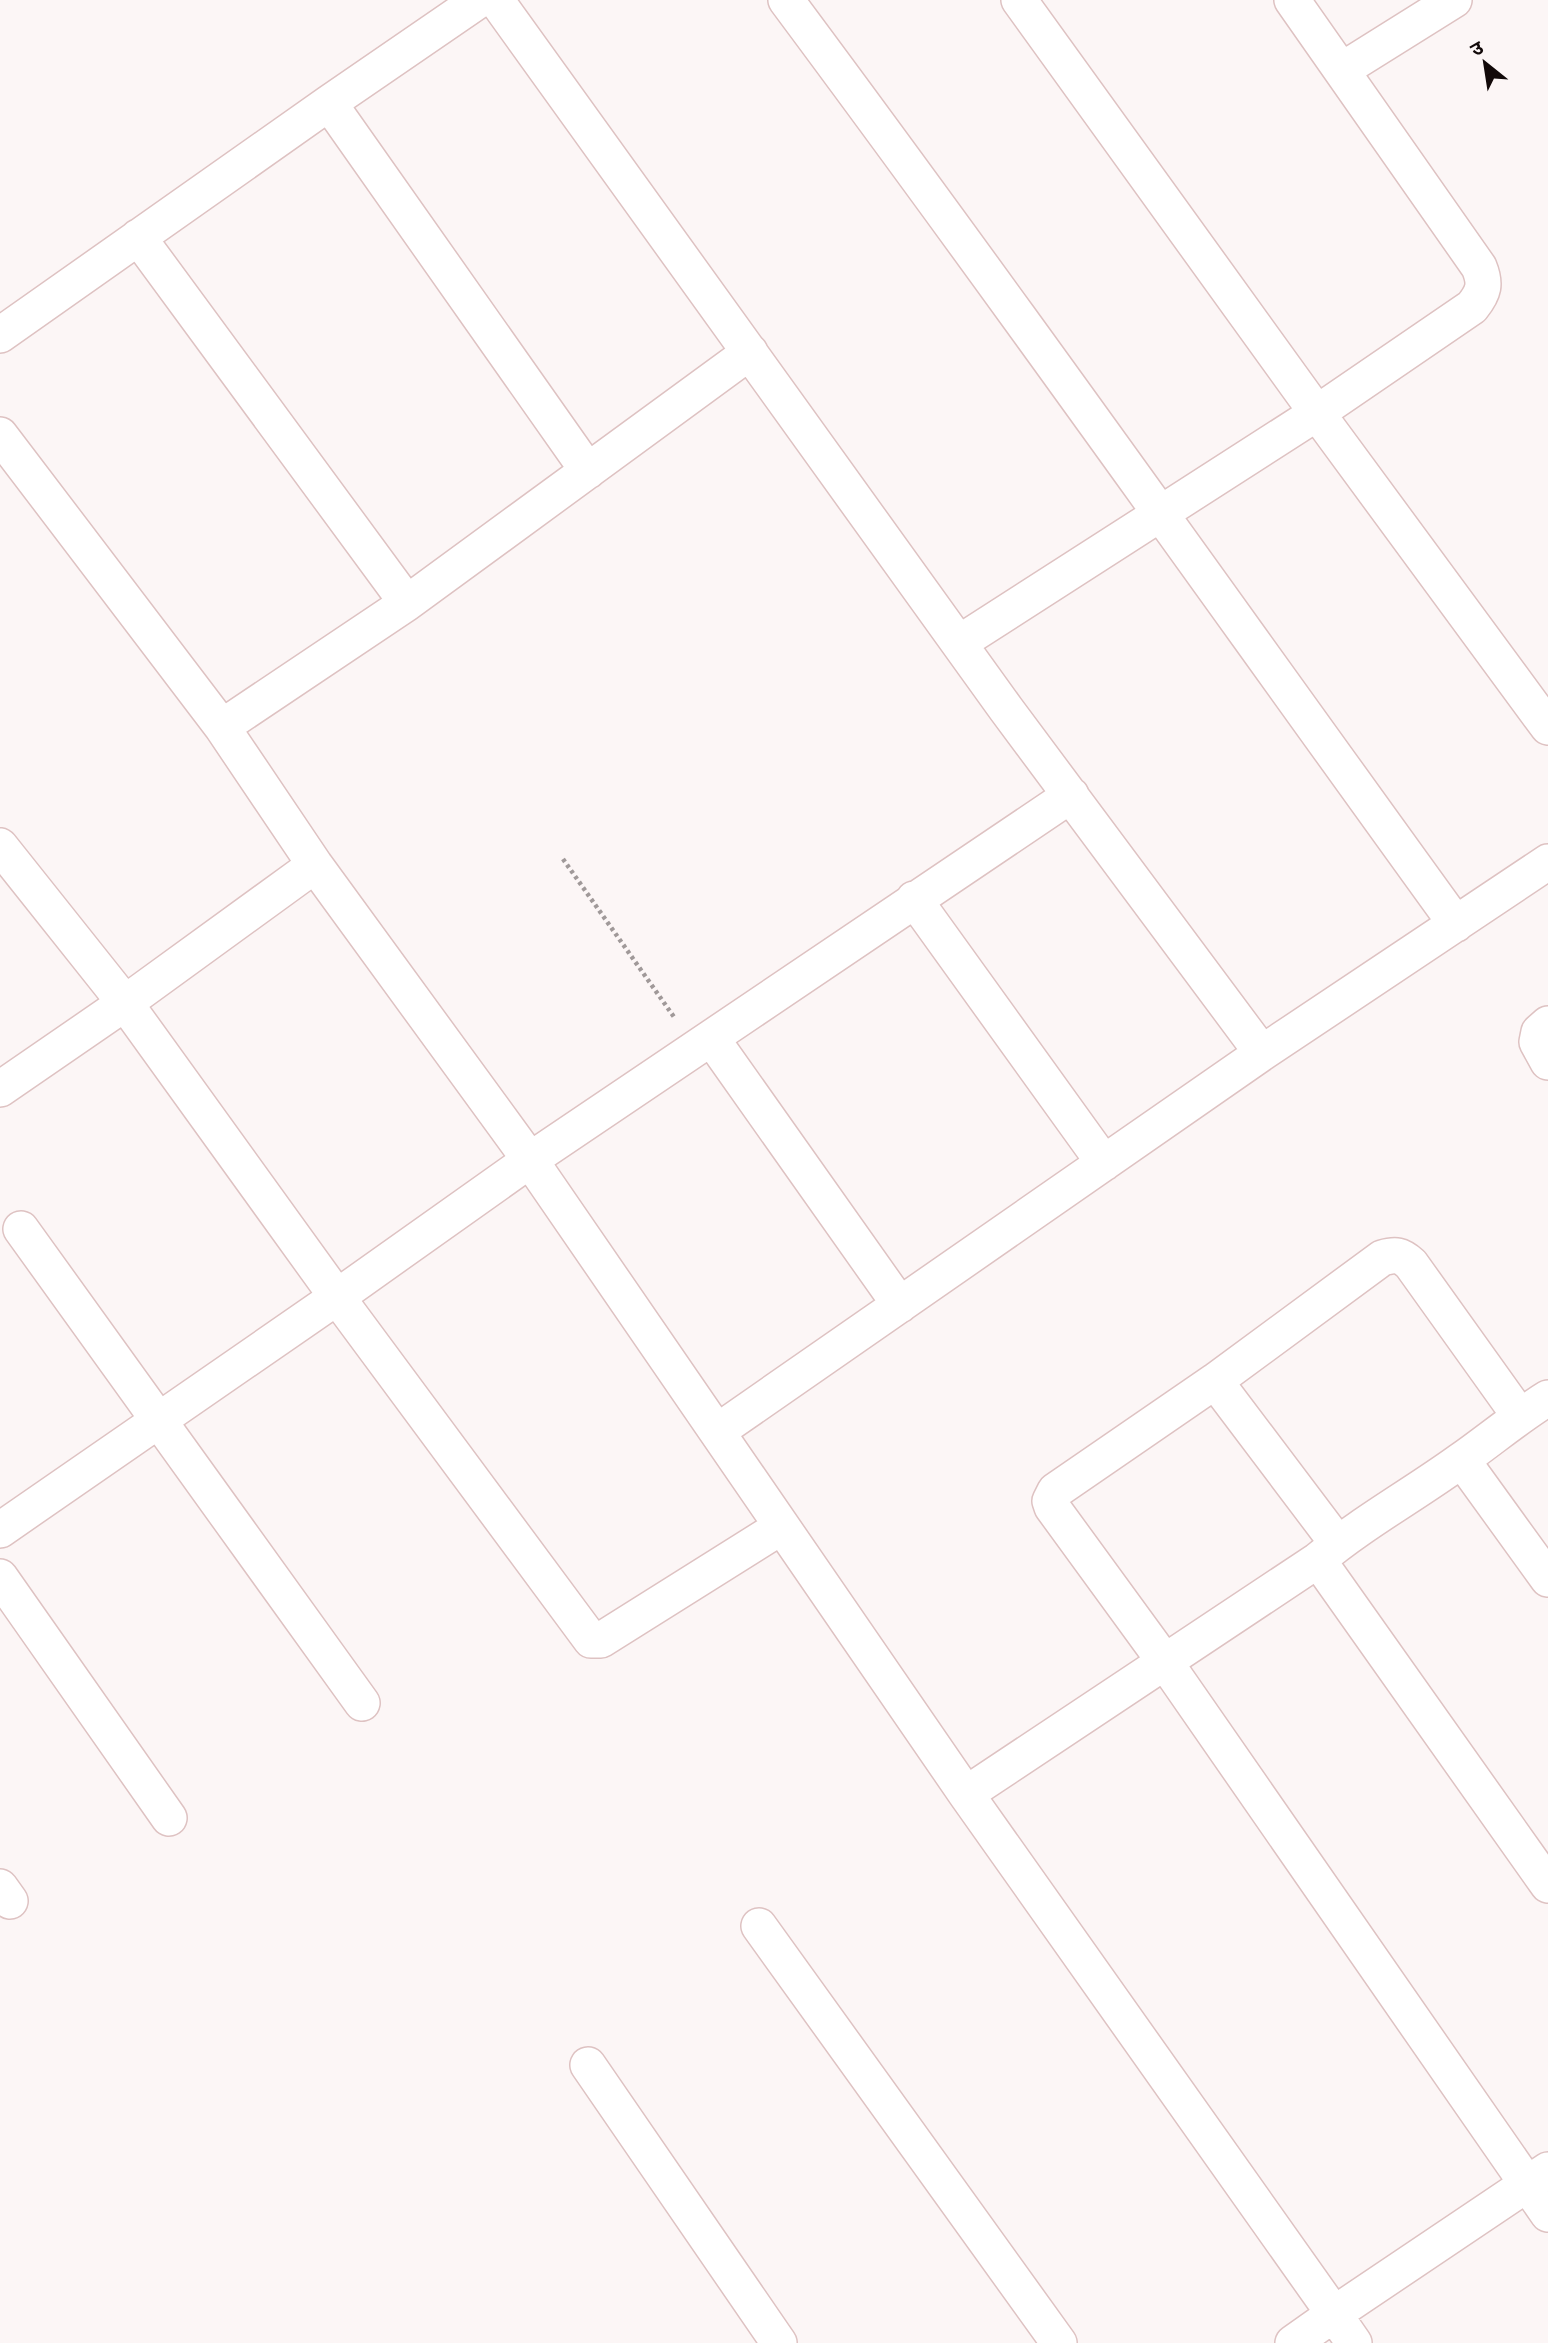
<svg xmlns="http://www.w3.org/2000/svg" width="1548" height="2343" font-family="Cabin,'Noto Sans Devanagari',sans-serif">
  <rect width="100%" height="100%" fill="#fcf6f6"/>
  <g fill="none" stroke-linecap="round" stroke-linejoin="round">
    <g stroke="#dec2c2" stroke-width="38">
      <path id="street" d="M496,0L1006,709L1262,1053
        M786,0C1013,305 1233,616 1456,924
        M1019,0L1317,413L1548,727
        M1342,70L1454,0
        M329,103L588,471
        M138,237L407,603
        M0,335L329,103L479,0
        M0,435L222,727L315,865L530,1160L966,1794L1334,2314L1293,2343
        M959,643L1317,413L1472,307C1484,292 1486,284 1479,267L1292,0
        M222,727L407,603L750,352
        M0,846L125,1003L337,1297L591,1640H601L781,1527
        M914,899L1104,1163
        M1548,1024L1539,1032L1537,1042L1548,1062
        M712,1039L900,1305
        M0,1089L125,1003L315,865
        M21,1229L362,1703
        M1215,1381L1338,1544
        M1519,1415L1411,1264C1401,1255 1396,1254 1382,1258L1215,1381L1055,1491L1050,1501L1052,1507L1165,1662L1548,2214
        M718,1431L1262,1053L1548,862
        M1462,1460L1548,1579
        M0,1530L337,1297L530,1160L1071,795
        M1318,1560L1548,1885
        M0,1577L169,1818
        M966,1794L1318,1560C1362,1523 1413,1495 1460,1461C1490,1440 1517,1417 1548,1398
        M0,1887L10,1901
        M759,1926L1059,2343
        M588,2065L779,2343
        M1354,2343L1334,2314L1548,2170"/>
    </g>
    <path stroke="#a09999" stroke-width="4.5" stroke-dasharray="3.5 3.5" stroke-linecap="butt" d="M563,859L674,1017"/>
    <use href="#street" stroke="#fff" stroke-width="35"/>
  </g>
  <g transform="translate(1485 63) rotate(330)" stroke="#fcf6f6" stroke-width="5" paint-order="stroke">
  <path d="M0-5L12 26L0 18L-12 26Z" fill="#120909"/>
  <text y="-10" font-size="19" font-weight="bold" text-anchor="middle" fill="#120909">उ</text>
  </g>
</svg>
